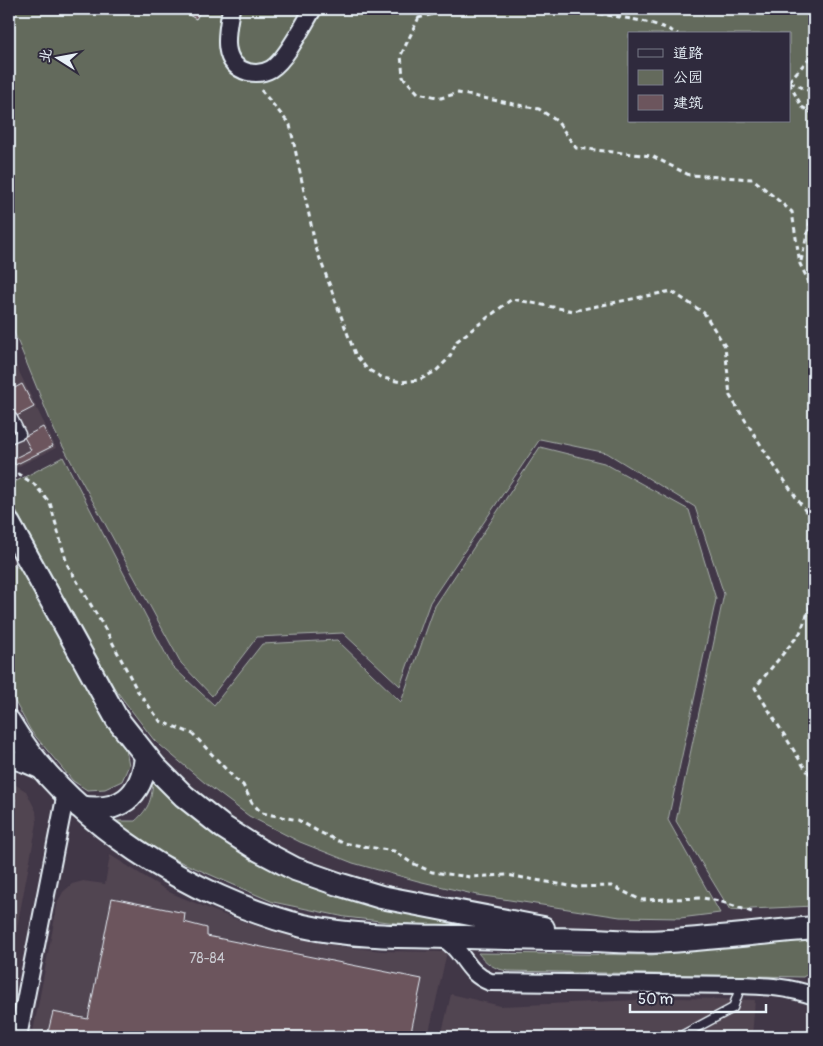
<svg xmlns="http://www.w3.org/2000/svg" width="823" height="1046" font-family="Pangolin,'LXGW WenKai TC',sans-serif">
  <rect width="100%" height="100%" fill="#413747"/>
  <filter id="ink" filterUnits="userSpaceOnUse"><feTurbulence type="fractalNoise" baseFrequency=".02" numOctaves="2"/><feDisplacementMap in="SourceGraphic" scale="10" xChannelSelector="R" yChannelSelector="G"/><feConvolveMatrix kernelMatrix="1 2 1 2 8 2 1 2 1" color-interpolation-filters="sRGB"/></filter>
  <g filter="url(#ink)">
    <path fill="#514451" d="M9,351L56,448L9,471Z
      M9,781L26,791L36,811L37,823L9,969Z
      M110,855L171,893L227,916L269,930L311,941L346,947L383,951L447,952L428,1037H32L58,901L63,892L72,884L83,881L105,884Z
      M451,994L501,1006L681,998L755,1000L752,1037H441Z"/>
    <path fill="#646a5c" stroke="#a6aeaa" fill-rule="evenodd" d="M9,9H814V906L730,910L676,821L724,594L695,507L607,453L540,439L430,602L400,686L343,633L257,637L212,696L181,663L55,432L9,320ZM629,34H789V121H629Z
      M540,447L604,463L689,510L716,599L668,820L720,913L680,918L620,917L477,895L418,881L353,863L300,842L249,816L205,783L154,740L115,689L9,498V485L63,457L172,666L214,705L262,644L337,640L401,702L435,606Z
      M9,563L25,571L125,745L129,765L122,781L105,789L87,790L73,781L31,731L9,691Z
      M153,779L359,900L474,929L397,923L345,917L273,902L181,862L141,842L115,821H135C150,808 152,798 153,779Z
      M814,936V970L803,977L508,971C494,969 487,964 478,953L652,955Z"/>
    <path fill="#6c555d" stroke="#e8f1f8" d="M178,9H202L196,19Z
      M9,360L14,369L9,371Z
      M22,384L34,407L9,420V391Z
      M43,427L53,446L15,465L13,459L31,450L24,437Z
      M9,798L15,799L9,834Z
      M112,898L185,913L184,922L207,928V936L422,979L410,1037H107L83,1033L82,1037L47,1036L53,1012L88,1019Z"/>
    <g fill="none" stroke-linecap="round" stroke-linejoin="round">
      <g stroke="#e8f1f8" stroke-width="11">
        <path id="lane" d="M9,439L21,434L13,418
          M679,1037L733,1008L741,985"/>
      </g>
      <g stroke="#e8f1f8" stroke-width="20">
        <path id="street" d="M231,9C227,31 219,64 248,72C256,74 264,73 271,69C286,60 304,24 313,9
          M9,759L25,764L44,772
          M439,937C465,948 463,972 490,982L741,985C766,986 790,987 814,996
          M18,1037L66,793"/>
      </g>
      <g stroke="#e8f1f8" stroke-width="26">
        <path id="secondary" d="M9,524L117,719L155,767L184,796L223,827L259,850L295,869L338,884L381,897L543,928
          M9,722C67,820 193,899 303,926C356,938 412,936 466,937C509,938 551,939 594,940C619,941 644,943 669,941C718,938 766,932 814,928
          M80,807C119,814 142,797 146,757"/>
      </g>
      <path stroke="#e8f1f8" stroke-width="3" stroke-dasharray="5 4" stroke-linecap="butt" d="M423,9L401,55L403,77L418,93L441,98L458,93L539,109L557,121L576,148L652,156L689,175L753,179L792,212L800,264L812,288L814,289
        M581,9C613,19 648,17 678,34
        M418,18L454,9
        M789,81L814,53
        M790,82L814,93
        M789,83L802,107L814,114
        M261,90L290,125L316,248L355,354L367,369L383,378L401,382L419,380L436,371L449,358L457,341L512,299L573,311L671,291L704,313L725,346L730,396L769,458L811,519L814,546
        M801,261L814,205
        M9,478L18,474L34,484L50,503L67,564L108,634L137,690L151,709L160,721L193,734L235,779L243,785L252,803L262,813L298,820L319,832L343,843L394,851L410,862L432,872L471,877L507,875L576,887L612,886L641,900L703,898L719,901L752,912
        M814,597L800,633L755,688L806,770L814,778"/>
      <use href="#lane" stroke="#2f2a3d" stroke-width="8"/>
      <use href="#street" stroke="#2f2a3d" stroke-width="16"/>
      <use href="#secondary" stroke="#2f2a3d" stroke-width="22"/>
    </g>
  </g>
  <g text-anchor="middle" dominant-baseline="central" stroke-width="4" stroke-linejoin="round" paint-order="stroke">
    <g font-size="14" fill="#c9cad1">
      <text x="207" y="958">78-84</text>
    </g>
  </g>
  <rect width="823" height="1046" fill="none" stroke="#2f2a3d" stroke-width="30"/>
  <rect x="15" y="15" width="793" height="1016" fill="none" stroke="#e8f1f8" stroke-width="2" filter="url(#ink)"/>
  <rect x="628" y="32" width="162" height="90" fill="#2f2a3d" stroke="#797a88"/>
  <rect x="638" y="49" width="25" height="8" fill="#2f2a3d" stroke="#797a88"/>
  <text x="673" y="58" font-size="15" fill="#e8f1f8">道路</text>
  <rect x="638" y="70" width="25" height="15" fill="#646a5c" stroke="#797a88"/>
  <text x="673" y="82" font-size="15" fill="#e8f1f8">公园</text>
  <rect x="638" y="95" width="25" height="15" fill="#6c555d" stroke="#797a88"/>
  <text x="673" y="108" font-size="15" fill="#e8f1f8">建筑</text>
  <g transform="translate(58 58) rotate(281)" stroke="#2f2a3d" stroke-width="4" paint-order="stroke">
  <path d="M0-4L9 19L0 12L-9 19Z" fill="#e8f1f8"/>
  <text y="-8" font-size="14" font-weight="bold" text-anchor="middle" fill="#e8f1f8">北</text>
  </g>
  <path d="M630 1004v8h136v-8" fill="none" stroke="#e8f1f8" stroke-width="2.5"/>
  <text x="638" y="1004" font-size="15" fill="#e8f1f8" stroke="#2f2a3d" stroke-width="4" paint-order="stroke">50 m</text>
</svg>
